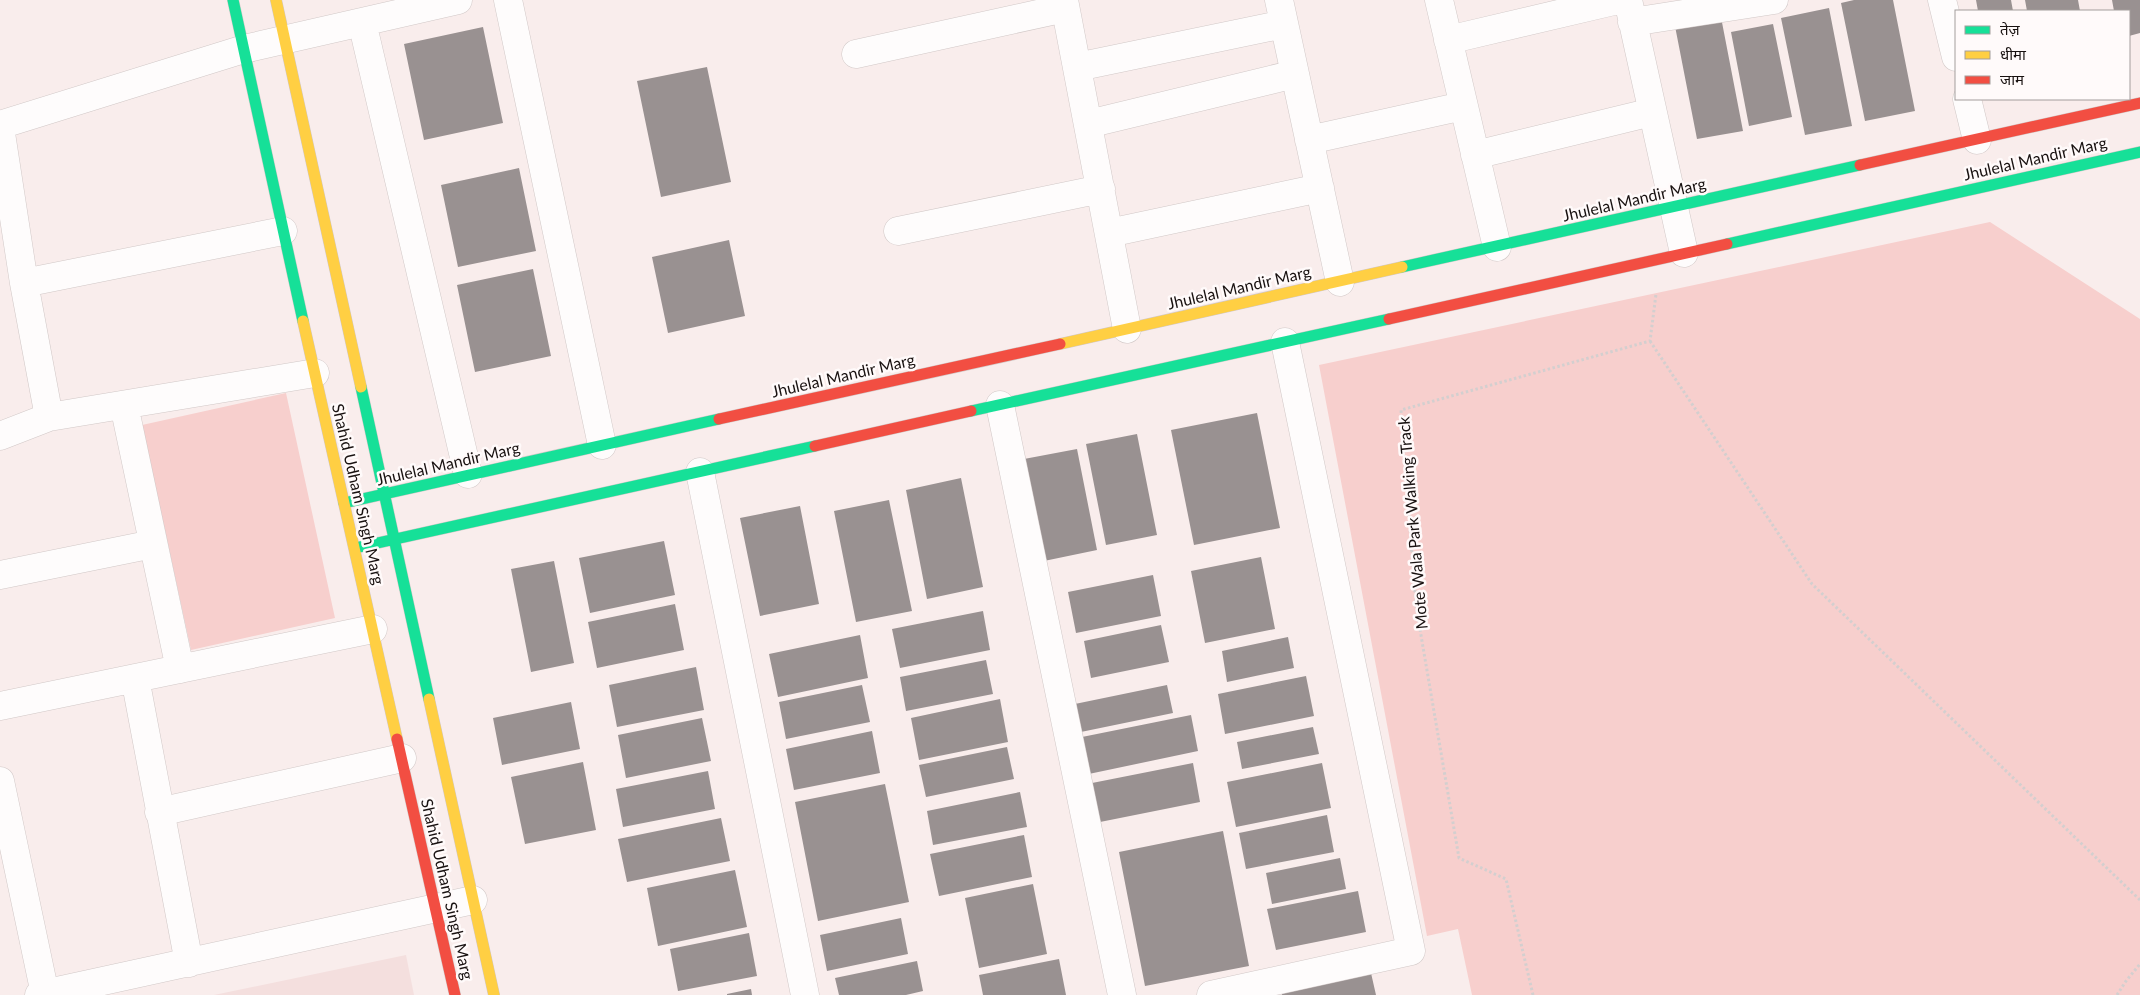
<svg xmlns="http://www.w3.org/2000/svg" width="2140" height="995" font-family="Lato,'Noto Sans Devanagari',sans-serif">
  <rect width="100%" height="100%" fill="#f9edec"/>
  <path fill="#f4dfde" d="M406,955L414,995H214Z"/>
  <path fill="#f7cfcd" d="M1990,222L2140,319V995H1472L1458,929L1427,936L1319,365Z
    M286,393L335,618L191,650L142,425Z"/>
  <path fill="#999191" d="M1854,0H1893L1915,111L1865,121L1841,3Z
    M1976,0H2011L2013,11H1978Z
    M2025,0H2078L2080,11H2027Z
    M2112,0H2140V33L2129,36V11H2114Z
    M1829,8L1852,126L1805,135L1781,18Z
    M1720,12L1743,131L1697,139L1674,21Z
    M1773,24L1792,117L1749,126L1731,32Z
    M483,27L503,123L424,140L404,44Z
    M707,67L731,182L661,197L637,81Z
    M519,168L536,251L458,267L441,185Z
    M729,240L745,316L668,333L652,257Z
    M533,269L551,356L475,372L457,285Z
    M1257,413L1280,528L1194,545L1171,430Z
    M1137,434L1157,535L1106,545L1086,444Z
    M1077,449L1097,550L1044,561L1024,459Z
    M961,478L983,587L927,599L906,490Z
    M889,500L912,611L856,622L834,511Z
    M800,506L819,604L760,616L740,518Z
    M664,541L675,595L590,613L579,558Z
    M1261,557L1275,629L1205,643L1191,571Z
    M554,561L574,663L531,672L511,569Z
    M1153,575L1161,616L1076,633L1068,592Z
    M675,604L684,650L597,668L588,622Z
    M983,611L990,650L900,668L892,629Z
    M1161,625L1169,662L1091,678L1084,641Z
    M860,635L868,678L778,697L769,654Z
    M1288,637L1294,668L1227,682L1222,651Z
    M986,660L993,694L906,711L900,677Z
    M696,667L704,710L617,727L609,685Z
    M1306,676L1314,716L1225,734L1218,694Z
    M862,685L870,722L786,739L779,702Z
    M1167,685L1173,713L1076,733L1070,705Z
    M1000,699L1008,742L919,760L911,718Z
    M571,702L580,749L502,765L493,718Z
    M1191,715L1198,751L1084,775L1077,738Z
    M702,718L711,761L626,778L618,735Z
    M1313,727L1319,754L1242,769L1237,742Z
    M872,731L880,773L794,790L786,749Z
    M1007,747L1014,779L926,797L919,765Z
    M583,762L596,830L525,844L511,777Z
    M1193,763L1200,802L1095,823L1087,784Z
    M1322,763L1331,808L1236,827L1227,782Z
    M708,771L715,809L623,827L616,789Z
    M885,784L909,902L818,921L795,802Z
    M1020,792L1027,827L933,845L927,811Z
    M1327,815L1334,852L1246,869L1239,833Z
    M721,818L730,861L627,882L618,839Z
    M1223,831L1249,966L1145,986L1119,852Z
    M1024,835L1032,877L939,896L930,854Z
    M1340,858L1346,889L1272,904L1266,873Z
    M735,870L747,927L658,946L647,888Z
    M1033,884L1047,954L979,968L965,898Z
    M1358,891L1366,932L1276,950L1267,909Z
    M901,918L908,954L827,971L820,935Z
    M749,933L757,976L678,991L670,949Z
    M1059,959L1066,995H983L979,975Z
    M917,961L923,991L906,995H839L835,978Z
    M1371,973L1376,995H1282L1281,992Z
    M751,989L752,995H727V994Z"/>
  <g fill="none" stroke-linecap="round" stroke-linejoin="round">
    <g stroke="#d1c8c7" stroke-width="29">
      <path id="street" d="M508,0L602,445
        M1064,0L1127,329
        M1279,0L1340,282
        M1439,0L1497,247
        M1628,0L1684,253
        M1942,0L1956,57
        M362,22L468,474
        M1632,22L1774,0
        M1448,40L1618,0
        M856,54L1065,8
        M1077,67L1284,24
        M1967,99L1977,140
        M1088,124L1295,74
        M0,125L244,49L458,0
        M0,127L24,283L49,417
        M1309,140L1463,106
        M1475,155L1652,112
        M898,231L1101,189
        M1109,233L1320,188
        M24,283L283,231
        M124,405L180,669
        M1000,405L1122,995
        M0,436L49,417L315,373
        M700,472L805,995
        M0,575L153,544
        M135,678L189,963
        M0,706L373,629
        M0,781L45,994
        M159,812L402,758
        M39,995L473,900
        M1211,995L1411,951L1285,342"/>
    </g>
    <g stroke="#d1c8c7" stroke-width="12">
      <path id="fast" d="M233,0L303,321
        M1727,244L2140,152
        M1402,267L1860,165
        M361,387L429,699
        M971,411L1389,319
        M344,503L719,419
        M355,548L815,446"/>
    </g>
    <g stroke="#d1c8c7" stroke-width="12">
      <path id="slow" d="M276,0L361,387
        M303,321L397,739
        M1060,344L1402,267
        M429,699L494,995"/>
    </g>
    <g stroke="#d1c8c7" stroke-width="12">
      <path id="jam" d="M1860,165L2140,103
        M1389,319L1727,244
        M719,419L1060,344
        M815,446L971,411
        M397,739L455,995"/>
    </g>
    <path stroke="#d3cfcf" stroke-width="3" stroke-dasharray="2.5 2.5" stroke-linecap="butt" d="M1650,341L1812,584L2140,900
      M1533,995L1506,879L1459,858L1416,606L1401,410L1650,341L1656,294
      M2117,995L2126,981L2140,964"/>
    <use href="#street" stroke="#fefcfc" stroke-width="28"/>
    <use href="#fast" stroke="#16e098" stroke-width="11"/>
    <use href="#slow" stroke="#ffcf43" stroke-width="11"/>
    <use href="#jam" stroke="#f24e42" stroke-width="11"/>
  </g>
  <g text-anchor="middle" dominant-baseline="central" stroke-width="5" stroke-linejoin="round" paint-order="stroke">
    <g font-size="16" fill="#181110" stroke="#fffafa">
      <text transform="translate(2035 158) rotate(-13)">Jhulelal Mandir Marg</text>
      <text transform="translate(1634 199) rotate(-13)">Jhulelal Mandir Marg</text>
      <text transform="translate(1239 287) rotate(-13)">Jhulelal Mandir Marg</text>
      <text transform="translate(843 375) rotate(-13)">Jhulelal Mandir Marg</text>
      <text transform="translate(448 463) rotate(-13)">Jhulelal Mandir Marg</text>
      <text transform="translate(359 494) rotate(77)">Shahid Udham Singh Marg</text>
      <text transform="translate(1412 523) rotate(-95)">Mote Wala Park Walking Track</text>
      <text transform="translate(448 889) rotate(77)">Shahid Udham Singh Marg</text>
    </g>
  </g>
  <rect x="1955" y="10" width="175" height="90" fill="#fffafa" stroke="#a39d9c"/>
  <rect x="1965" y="26" width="25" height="8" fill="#16e098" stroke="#a39d9c"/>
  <text x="2000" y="35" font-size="15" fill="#181110">तेज़</text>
  <rect x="1965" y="51" width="25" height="8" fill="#ffcf43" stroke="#a39d9c"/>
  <text x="2000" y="60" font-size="15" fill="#181110">धीमा</text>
  <rect x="1965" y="76" width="25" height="8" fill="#f24e42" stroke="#a39d9c"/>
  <text x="2000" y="85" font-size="15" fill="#181110">जाम</text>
</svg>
